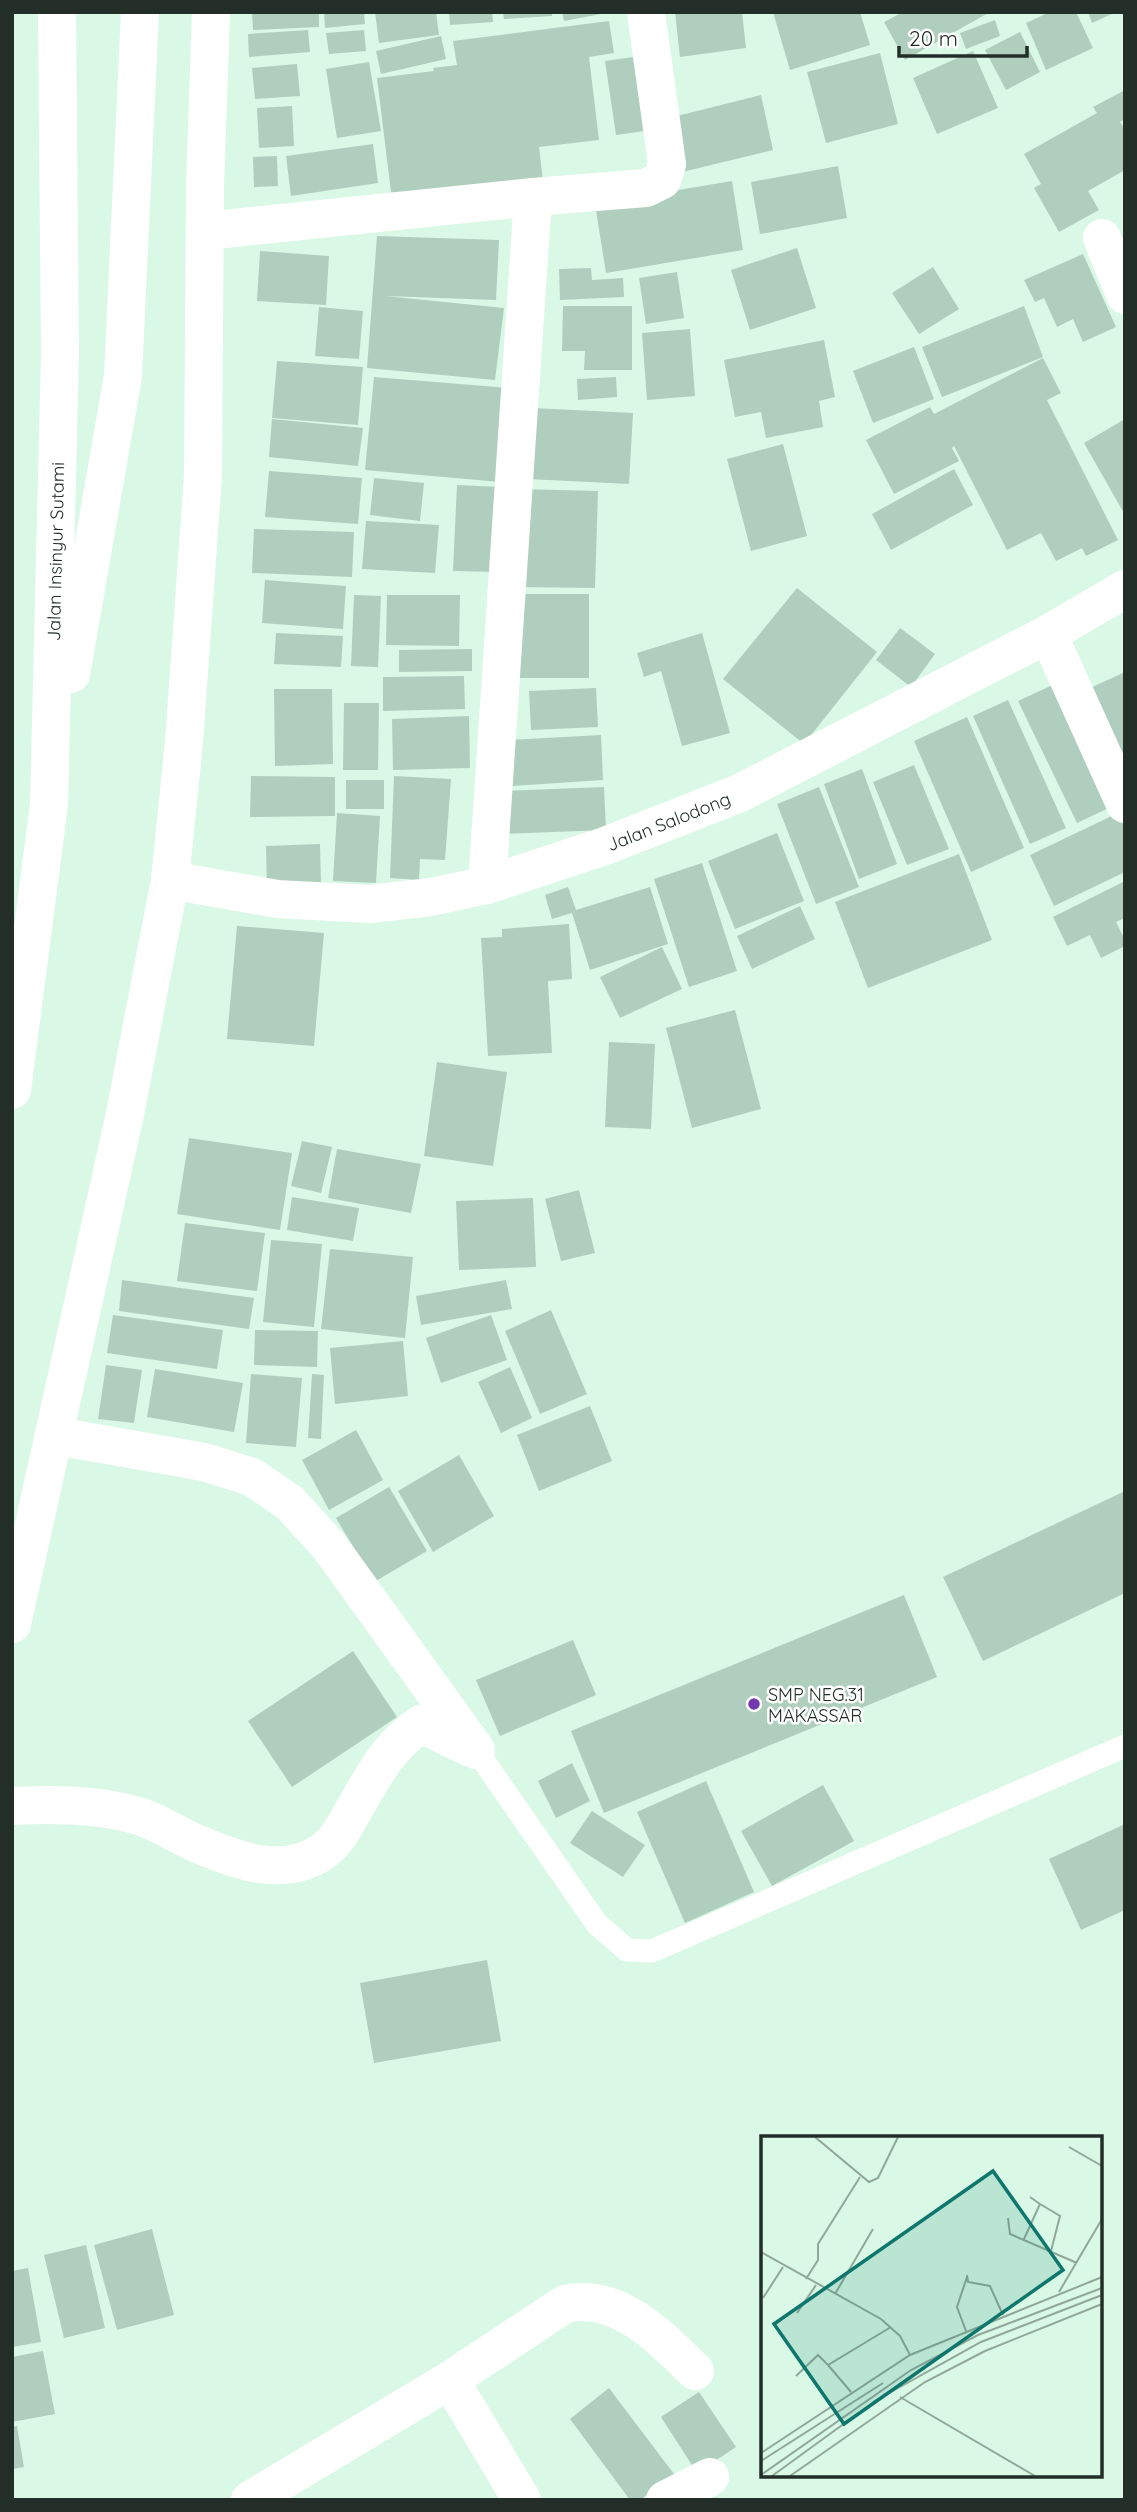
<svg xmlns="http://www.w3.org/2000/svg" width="1137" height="2512" font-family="Quicksand,sans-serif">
  <rect width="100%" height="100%" fill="#d9f8e6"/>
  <path fill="#b0cebd" d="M252,12H319V27L253,30Z
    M324,12H364L365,24L325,28Z
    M375,12H436L439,35L379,43Z
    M449,12H492L493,22L450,25Z
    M503,12H552V16L504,19Z
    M562,12H600L601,14L564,21Z
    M675,12H742L746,48L680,57Z
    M773,12H860L870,45L790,70Z
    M903,12H990L905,60L884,22Z
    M1050,12H1076L1093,48L1046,70L1026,23Z
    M1088,12H1116L1092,23Z
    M995,20L1000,36L966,49L960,33Z
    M609,21L614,53L589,57L599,140L539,147L543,181L392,200L377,78L434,71L433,68L457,65L453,41Z
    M308,30L310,52L249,57L248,34Z
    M364,30L366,51L329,54L326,33Z
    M1020,32L1040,72L1006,90L985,50Z
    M441,36L446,59L381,74L376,51Z
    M973,51L998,108L937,134L913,78Z
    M880,53L898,124L826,143L807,72Z
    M633,57L644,131L616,135L605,61Z
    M369,62L381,131L337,138L326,69Z
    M297,64L300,96L255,99L252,68Z
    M1125,90V119L1120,122L1125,129V170L1088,191L1099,210L1059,232L1034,188L1041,184L1024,154L1097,113L1093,107Z
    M761,95L773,150L682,172L669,118Z
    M292,106L294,146L259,148L257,108Z
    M373,144L378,183L291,196L286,156Z
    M277,156L278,186L254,187L253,157Z
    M838,166L847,218L760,234L751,182Z
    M732,181L743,250L606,273L595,204Z
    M377,236L499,240L496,300L385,296L504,308L495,380L367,368Z
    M797,248L816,308L750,330L731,270Z
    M260,251L329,256L326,305L257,301Z
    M1083,254L1116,327L1083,342L1073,319L1057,327L1044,298L1035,302L1024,280Z
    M933,267L959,309L919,334L892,293Z
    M591,268L592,280L623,278L624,297L560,300L559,269Z
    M677,272L684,318L646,324L639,278Z
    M563,306H632V370H584L585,351H562Z
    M1024,306L1043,357L942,397L922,347Z
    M319,307L363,311L359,359L315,356Z
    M690,329L695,396L647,400L642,333Z
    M824,340L835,397L819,401L823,427L766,438L761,412L735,417L724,360Z
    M914,347L934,399L873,423L853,371Z
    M1043,358L1061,393L1047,400L1118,540L1086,556L1082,548L1056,561L1041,533L1007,550L954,446L952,448L959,461L894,494L866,440L930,407L934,414Z
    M277,361L363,367L358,425L272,418Z
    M374,377L509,388L500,482L365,470Z
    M616,377L617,397L578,400L577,379Z
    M533,408L633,413L629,484L528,479Z
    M272,419L363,428L358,466L269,457Z
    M1125,419V515L1084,443Z
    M783,444L807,536L751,551L727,459Z
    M954,469L973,505L891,550L872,514Z
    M269,471L362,478L358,524L265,517Z
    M374,478L424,483L420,521L370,515Z
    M457,485L500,487L497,572L453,571Z
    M519,489L598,491L595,588L516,587Z
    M366,521L439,525L435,573L362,569Z
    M254,529L354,532L352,577L252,573Z
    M265,580L346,586L343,629L262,623Z
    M797,588L877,652L804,744L723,679Z
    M517,594H589V678H516Z
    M354,595L381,596L378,667L351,666Z
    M387,595H460L459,646L386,645Z
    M900,628L935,654L911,687L876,660Z
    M276,633L343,636L341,667L274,664Z
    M702,633L730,733L682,746L661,671L644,677L637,653Z
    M472,649V671L399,672V650Z
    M1125,672V759L1088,689Z
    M464,676L465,709L383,711V677Z
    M1057,683L1115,805L1077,823L1018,701Z
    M596,688L598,727L531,730L529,691Z
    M274,689H332L333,764L275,766Z
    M1008,700L1066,828L1030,844L973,716Z
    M344,703H379L378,770H343Z
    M469,716L470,768L393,770L392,719Z
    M967,717L1024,848L971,872L914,741Z
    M601,735L603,780L512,786L509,740Z
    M914,765L949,849L907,865L873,782Z
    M862,769L897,864L859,879L824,784Z
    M251,776L335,777V816L250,817Z
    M394,776L451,779L445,860L420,859L419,880L390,878Z
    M346,780H384V809H346Z
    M604,787L606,830L503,834L502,791Z
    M819,787L859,887L816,904L777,804Z
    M337,813L380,816L376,883L333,881Z
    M1118,813L1125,828V872L1054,906L1030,855Z
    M777,833L804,901L735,929L708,861Z
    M320,844L321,885L267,886L266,846Z
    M959,854L992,940L868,988L835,902Z
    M702,863L737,971L689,987L654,879Z
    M1125,881V918L1116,922L1125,940V946L1101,958L1090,935L1067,946L1053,917Z
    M568,887L576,910L650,887L668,944L590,970L572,913L552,919L545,895Z
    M800,906L815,939L752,969L737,936Z
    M569,924L572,979L548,981L552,1053L488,1056L481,938L502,937V929Z
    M237,926L324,933L314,1046L227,1039Z
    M662,947L682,989L620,1018L600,977Z
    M735,1010L761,1109L692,1128L666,1028Z
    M609,1042L655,1044L651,1129L605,1127Z
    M437,1062L507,1072L493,1166L424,1156Z
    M189,1138L292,1153L280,1230L177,1214Z
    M302,1141L332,1147L321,1193L291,1186Z
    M337,1149L421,1164L411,1213L328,1198Z
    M579,1190L595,1253L561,1261L545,1199Z
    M292,1197L359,1208L353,1241L287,1230Z
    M533,1198L536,1267L459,1270L456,1201Z
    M185,1223L265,1233L257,1291L177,1281Z
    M271,1240L322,1244L314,1327L263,1322Z
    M330,1249L413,1257L405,1338L321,1329Z
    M122,1280L254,1298L249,1329L119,1311Z
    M506,1280L512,1309L421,1325L416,1296Z
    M551,1310L587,1394L540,1414L505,1331Z
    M113,1315L223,1330L217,1369L107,1353Z
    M491,1315L507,1360L441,1383L426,1338Z
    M255,1330L318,1331L317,1367L254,1365Z
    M403,1341L408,1396L335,1404L330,1348Z
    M106,1365L142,1370L134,1423L98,1419Z
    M510,1367L532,1418L501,1433L478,1382Z
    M155,1369L243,1383L234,1432L147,1417Z
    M251,1374L302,1378L296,1447L246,1443Z
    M312,1374L324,1375L321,1439L308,1438Z
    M590,1406L612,1461L539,1491L517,1435Z
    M356,1430L383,1480L329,1510L302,1460Z
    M459,1455L494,1516L433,1552L398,1491Z
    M389,1487L427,1551L374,1582L336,1518Z
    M1125,1491V1593L983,1661L943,1577Z
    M904,1595L937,1677L604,1813L571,1731Z
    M573,1640L596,1695L500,1736L476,1680Z
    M353,1651L397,1717L292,1787L248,1721Z
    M572,1763L590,1801L556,1818L538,1781Z
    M706,1781L754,1892L685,1923L637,1812Z
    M823,1785L854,1841L772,1886L741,1831Z
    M592,1811L645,1845L623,1877L570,1843Z
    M1125,1824V1910L1081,1930L1049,1859Z
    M487,1960L501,2041L374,2063L360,1983Z
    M152,2229L174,2315L117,2330L94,2245Z
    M86,2245L105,2328L64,2338L44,2255Z
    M28,2268L41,2342L12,2347V2271Z
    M43,2351L55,2414L12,2422V2357Z
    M609,2388L674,2474L640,2500H630L570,2419Z
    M699,2392L736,2447L697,2473L661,2417Z
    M17,2426L24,2467L12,2469V2427Z"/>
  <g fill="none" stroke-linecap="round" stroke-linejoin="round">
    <path stroke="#fff" stroke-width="23" d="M476,1750L597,1924L627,1950L652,1951L1125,1746"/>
    <path stroke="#fff" stroke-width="38" d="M205,231L533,197
      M1102,238L1125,295
      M1048,634L1125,804
      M487,885L533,197L646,188L662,180L667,164L646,12
      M56,1436L204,1462L252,1477L290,1503L330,1547L476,1750
      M12,1806C52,1804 96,1804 135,1815C158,1821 176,1835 198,1844C237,1861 286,1879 325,1850C338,1840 345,1825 353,1811C373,1777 387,1747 421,1724L471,1748
      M450,2380L522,2500
      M250,2500L450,2380L565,2304C618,2292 660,2337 695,2371
      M665,2500L710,2477"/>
    <g stroke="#fff" stroke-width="38">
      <path id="s1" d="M170,880L277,899L370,904L431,897L487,885L605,846L740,793L1048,634L1125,589"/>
      <path d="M12,1624L125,1114L170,880L184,742L203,475L205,187L211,12"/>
    </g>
    <g stroke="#fff" stroke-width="38">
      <path d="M71,674L123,376L140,12"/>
      <path id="s2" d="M12,1090L49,804L60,354L57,12"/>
    </g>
  </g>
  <circle fill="#7339af" stroke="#fff" stroke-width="2.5" cx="754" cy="1704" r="7"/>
  <g text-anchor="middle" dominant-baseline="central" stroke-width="5" stroke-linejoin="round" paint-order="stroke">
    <g font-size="18" fill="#222e27" stroke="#fff">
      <text stroke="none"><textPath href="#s2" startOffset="541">Jalan Insinyur Sutami</textPath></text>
      <text stroke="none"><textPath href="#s1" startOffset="513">Jalan Salodong</textPath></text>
    </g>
    <g font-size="18" fill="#222e27" stroke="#fff" text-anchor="start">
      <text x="768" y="1694">SMP NEG.31<tspan x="768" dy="21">MAKASSAR</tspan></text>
    </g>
  </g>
  <g transform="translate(761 2136)">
    <rect width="341" height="341" fill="#d9f8e6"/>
    <path fill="none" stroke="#90a79a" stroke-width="2" d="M54,1L108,46L117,42L137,1M308,11L341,30M279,68L299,80L290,115M247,82L249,98L316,127M263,103L279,68L269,61M0,116L120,183L139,200L149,219M206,139L207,146L229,150L242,179M45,143L57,124V108L99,41M298,156L341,83M74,158L112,93M2,162L22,131M36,177L55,149M205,195L196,171L206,141M67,229L90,256M35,240L57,219L67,229L130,191M139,261L274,340M112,266L220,206L341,159M0,317L149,219L341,141M0,325L122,247M0,339L150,234L217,199L341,152M11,340L95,279M29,340L164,246L224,215L341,168"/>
    <path fill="#0f766e" fill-opacity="0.15" stroke="#0f766e" stroke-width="3.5" d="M232,35L302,134L83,288L13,188Z"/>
    <rect width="341" height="341" fill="none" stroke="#222e27" stroke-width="3.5"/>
  </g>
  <rect width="1137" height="2512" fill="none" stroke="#222e27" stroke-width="28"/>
  <path d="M899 46v10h128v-10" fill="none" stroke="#222e27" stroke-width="3.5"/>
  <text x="909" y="46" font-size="21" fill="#222e27" stroke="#ffffff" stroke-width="5" paint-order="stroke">20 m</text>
</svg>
